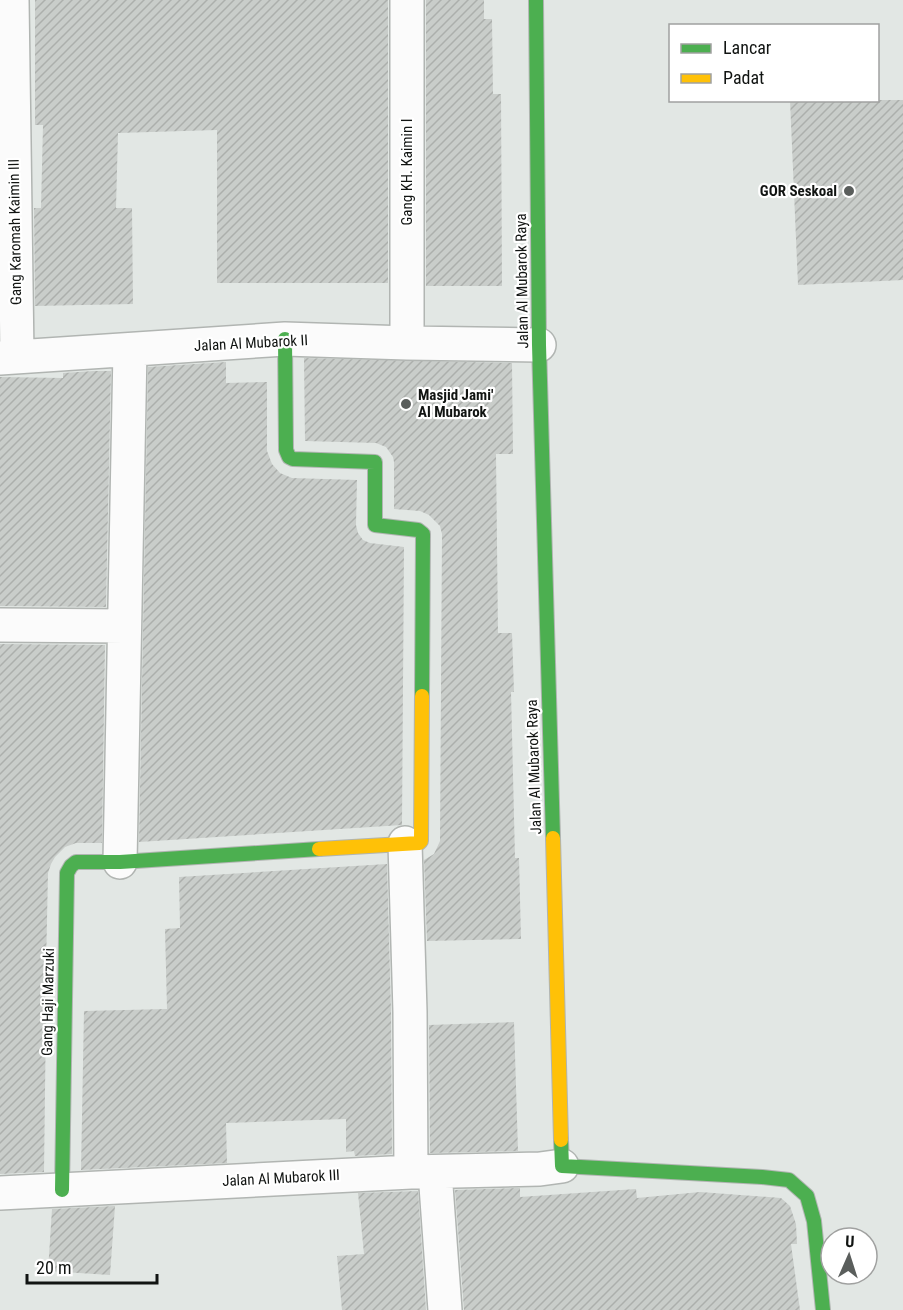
<svg xmlns="http://www.w3.org/2000/svg" width="903" height="1310" font-family="'Roboto Condensed',sans-serif">
  <defs>
    <pattern id="building-hatch" width="6" height="6" patternUnits="userSpaceOnUse" patternTransform="scale(1.5)"><rect width="6" height="6" fill="#c9cdca"/><path d="M-1 1l2-2M0 6l6-6M5 7l2-2" fill="none" stroke="#acafac"/></pattern>
  </defs>
  <rect width="100%" height="100%" fill="#e2e7e4"/>
  <path fill="url(#building-hatch)" d="M35,0H388V283H217V130L118,133L116,208H132L133,304L35,306L34,208H41L43,125H35Z
    M426,0H484V19H492L493,94H501L502,286H426Z
    M790,100H903V280L798,285Z
    M304,358L512,363L513,454H496L498,633H512L514,692H511L515,858H519L521,939L427,941L424,860L434,854L440,841L442,534L440,526L429,515L420,511L394,509V462L393,457L386,447L376,443L305,441Z
    M226,362V383L267,382V451L272,464L280,473L292,478L357,480L356,525L358,533L363,540L370,543L404,547L402,825L139,842L148,367Z
    M94,371H111L106,607L0,606V377L63,378V373Z
    M0,644L105,645L102,843H76L65,847L55,857L51,864L48,873L45,1013H46L44,1172L0,1174Z
    M387,864L391,1012L392,1154L355,1156L354,1151L346,1152V1119L226,1123L227,1163L81,1170L84,1011L167,1009L165,929L180,928L179,877Z
    M514,1022L518,1151L430,1153L429,1025Z
    M520,1188V1197L636,1189L637,1198L700,1192L781,1198L790,1206L796,1224L797,1244H791L800,1310H464L455,1190Z
    M418,1191L426,1310H342L337,1256L364,1254L358,1193Z
    M115,1206L110,1275L48,1271L52,1209Z"/>
  <g fill="none" stroke-linecap="round" stroke-linejoin="round">
    <g stroke="#b1b5b2" stroke-width="36">
      <path id="street" d="M12,0L17,356
        M407,343V0
        M0,358L285,339L407,343L539,345
        M0,625L124,626
        M405,843L410,1012L411,1172
        M120,862L130,350
        M435,1172L445,1310
        M0,1193L411,1172L540,1169L562,1166"/>
    </g>
    <g stroke="#b1b5b2" stroke-width="16">
      <path id="fast" d="M536,0L539,345L553,838
        M285,339L286,450L289,457L293,459L375,462V525L418,530L423,534L422,696
        M561,1140L562,1166L762,1177L789,1180L807,1196L814,1221L823,1310
        M62,1190L67,873L71,866L76,862H120L319,849"/>
    </g>
    <g stroke="#b1b5b2" stroke-width="16">
      <path id="slow" d="M553,838L561,1140
        M319,849L419,843L421,841L422,696"/>
    </g>
    <use href="#street" stroke="#fbfbfb" stroke-width="33"/>
    <use href="#fast" stroke="#4caf50" stroke-width="14"/>
    <use href="#slow" stroke="#ffc107" stroke-width="14"/>
  </g>
  <g fill="#5a5e5c" stroke="#fff" stroke-width="2">
    <circle cx="849" cy="191" r="6"/>
    <circle cx="406" cy="404" r="6"/>
  </g>
  <g text-anchor="middle" dominant-baseline="central" stroke-width="4.5" stroke-linejoin="round" paint-order="stroke">
    <g font-size="15" fill="#111412" stroke="#fff">
      <text transform="translate(407 172) rotate(-90)">Gang KH. Kaimin I</text>
      <text transform="translate(15 232) rotate(-91)">Gang Karomah Kaimin III</text>
      <text transform="translate(522 281) rotate(-91)">Jalan Al Mubarok Raya</text>
      <text transform="translate(251 343) rotate(-3)">Jalan Al Mubarok II</text>
      <text transform="translate(534 767) rotate(-92)">Jalan Al Mubarok Raya</text>
      <text transform="translate(48 1002) rotate(-89)">Gang Haji Marzuki</text>
      <text transform="translate(281 1178) rotate(-3)">Jalan Al Mubarok III</text>
    </g>
    <g font-size="15" font-weight="bold" fill="#111412" stroke="#fff" text-anchor="end">
      <text x="837" y="191">GOR Seskoal</text>
      <text x="418" y="395" text-anchor="start">Masjid Jami'<tspan x="418" dy="17">Al Mubarok</tspan></text>
    </g>
  </g>
  <rect x="669" y="24" width="210" height="78" fill="#ffffff" stroke="#a0a1a0" stroke-width="1.5"/>
  <rect x="681" y="44" width="30" height="9" fill="#4caf50" stroke="#a0a1a0" stroke-width="1.5"/>
  <text x="723" y="54" font-size="18" fill="#111412">Lancar</text>
  <rect x="681" y="74" width="30" height="9" fill="#ffc107" stroke="#a0a1a0" stroke-width="1.5"/>
  <text x="723" y="84" font-size="18" fill="#111412">Padat</text>
  <g transform="translate(849 1256) rotate(3)"><circle r="28" fill="#ffffff" stroke="#a0a1a0" stroke-width="1.5"/>
  <path d="M0-4.5L10 22L0 15L-10 22Z" fill="#5a5e5c"/>
  <text y="-9" font-size="16" font-weight="bold" text-anchor="middle" fill="#111412">U</text>
  </g>
  <path d="M27 1274v9h130v-9" fill="none" stroke="#111412" stroke-width="3"/>
  <text x="36" y="1274" font-size="18" fill="#111412" stroke="#ffffff" stroke-width="4.5" paint-order="stroke">20 m</text>
</svg>
